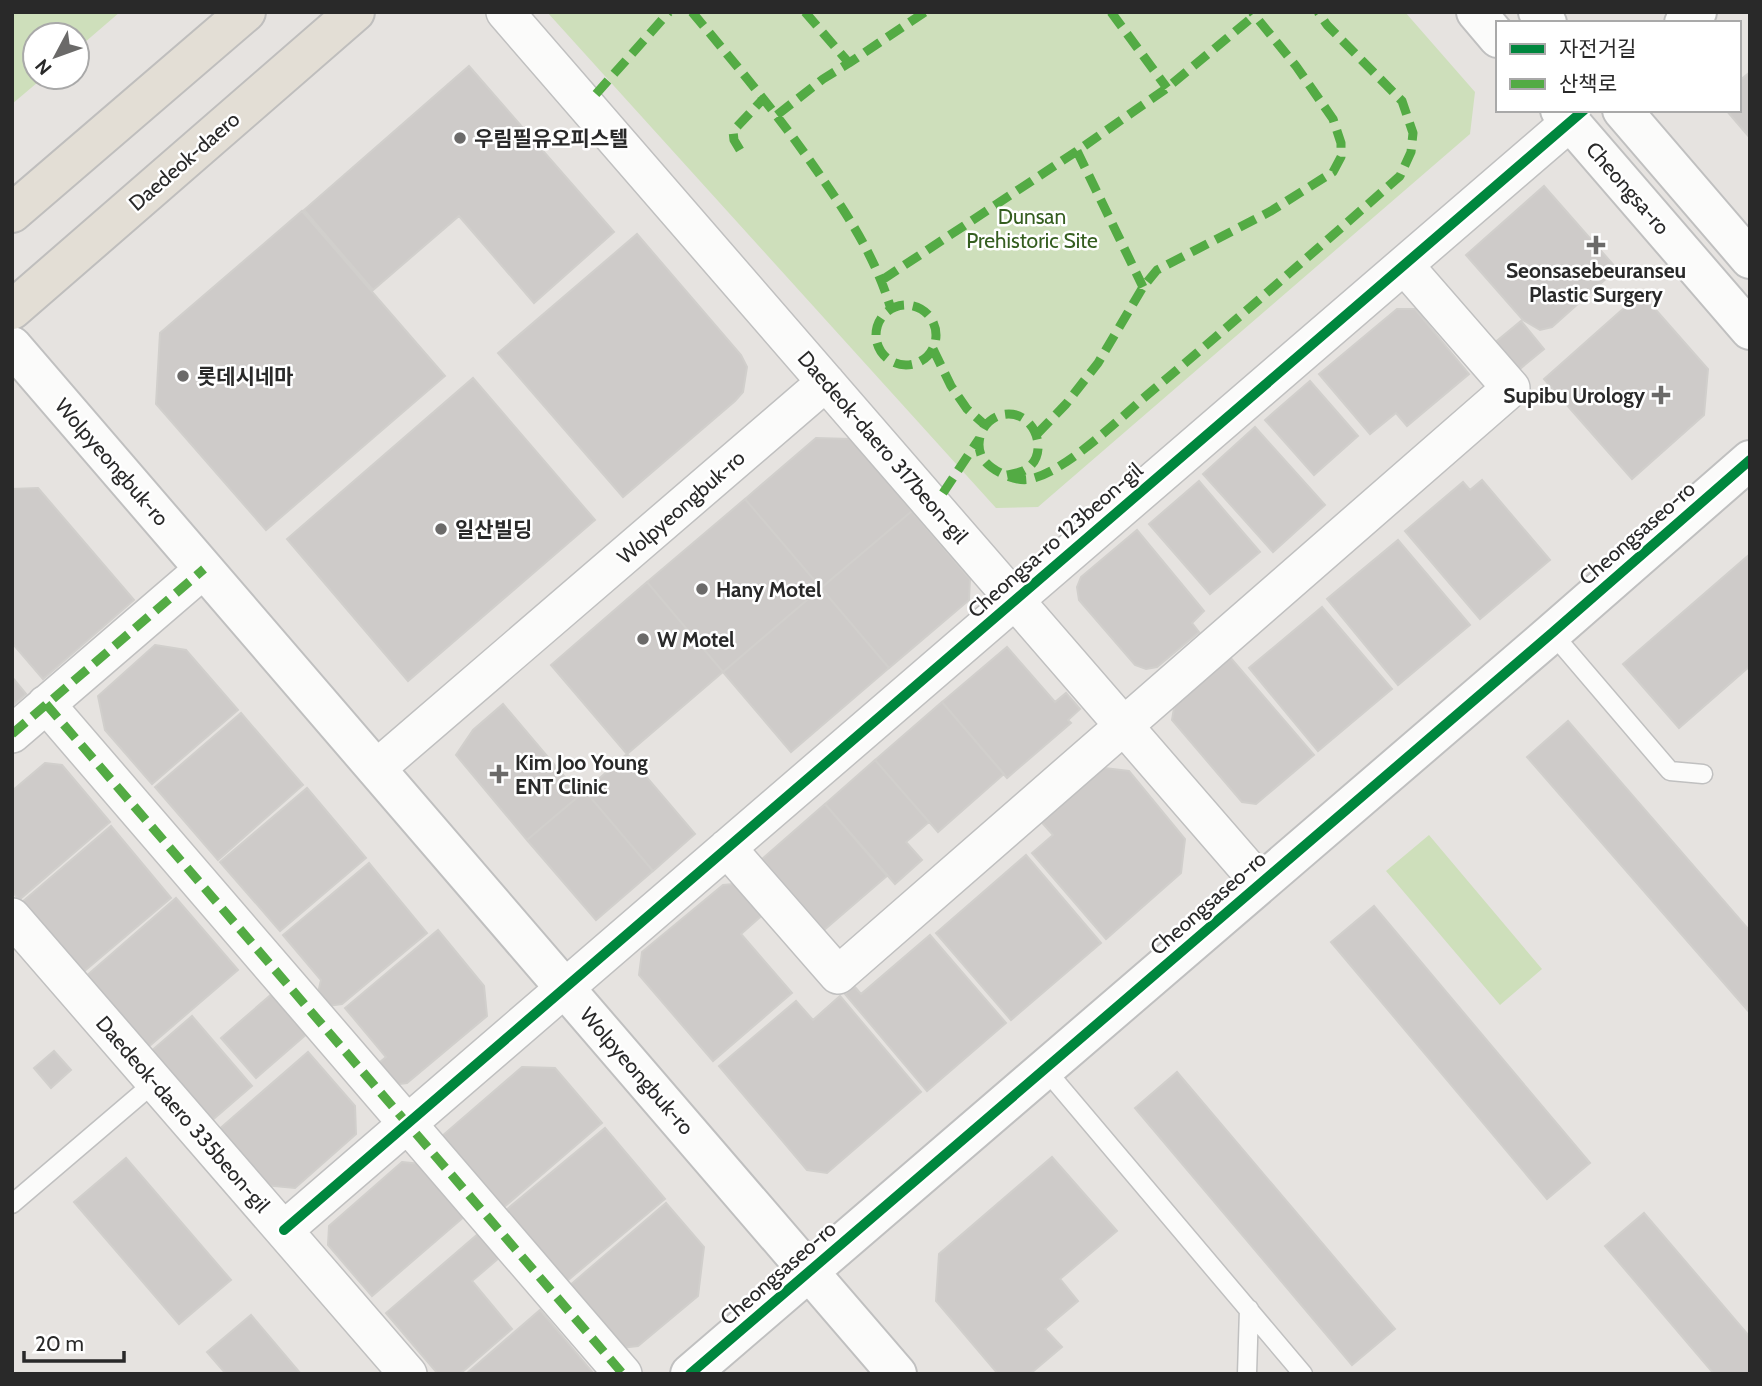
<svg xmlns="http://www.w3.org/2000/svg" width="1762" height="1386" font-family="Cabin,'Noto Sans KR',sans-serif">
  <rect width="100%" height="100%" fill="#e6e3e0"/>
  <path fill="#cedfbb" d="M12,12H120L77,49V35H35V77H44L12,104Z
    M547,12H1405L1475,92L1470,134L1038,507L996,508Z
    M1429,835L1542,969L1500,1005L1386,871Z"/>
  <path fill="#cecbc9" stroke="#d1cfcc" stroke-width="2" d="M469,66L614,232L534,303L459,216L373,290L304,210Z
    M1750,72V138L1726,110H1739V81Z
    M1544,186L1617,269L1552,327L1540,330L1523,320L1466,255Z
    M302,211L445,376L266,530L156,404L160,333Z
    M637,234L741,355L747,367L743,392L735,401L623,497L498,353Z
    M1641,293L1708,369L1704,415L1632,479L1544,379Z
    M1397,309H1415L1469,374L1407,426L1396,413L1370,434L1319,374Z
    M1521,321L1544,349L1515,373L1492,345Z
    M473,378L595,520L408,681L287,539Z
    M1310,381L1358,436L1314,475L1265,420Z
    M1255,427L1325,505L1273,552L1203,474Z
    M816,438L851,439L912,511L821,588L745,499Z
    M1482,480L1550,560L1480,619L1405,531L1463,482L1470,490Z
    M1199,481L1260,552L1210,594L1149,524Z
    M38,488L134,600L43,679L12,643V489Z
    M745,499L821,588L723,672L647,582Z
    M912,511L970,579L969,600L889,668L821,588Z
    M1137,530L1204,611L1192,623L1199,632L1157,667L1146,669L1135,665L1079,600L1077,587L1081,577Z
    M1398,540L1470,625L1398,685L1327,599Z
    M1750,554V666L1679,728L1623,664Z
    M647,582L723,672L627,754L551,665Z
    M821,588L889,668L791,752L723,672Z
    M1322,607L1392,689L1318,751L1249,668Z
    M155,645L186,650L238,710L152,784L105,730L98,696Z
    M1007,647L1055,702L1066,693L1080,709L1068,720L1071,723L1007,778L942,702Z
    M1229,656L1314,755L1256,804L1242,802L1172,720L1175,702Z
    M12,677L26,694L12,706Z
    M942,702L1004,774L938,832L875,760Z
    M503,704L580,795L527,840L456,755L473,730Z
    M241,713L303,785L218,860L155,787Z
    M1568,721L1750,931V1013L1527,757Z
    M627,754L695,834L653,871L585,791Z
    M875,760L929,822L906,842L922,860L895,884L825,804Z
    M45,763L62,765L110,822L19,900L12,891V791Z
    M1096,767L1129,771L1185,839L1181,873L1106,939L1032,853L1053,835L1038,818Z
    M307,788L366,858L280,931L220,862Z
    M585,791L653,871L596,920L527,840Z
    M825,804L887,876L824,930L762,859Z
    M111,826L171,898L82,973L22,902Z
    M1026,855L1101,943L1011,1020L936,933Z
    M369,863L427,933L342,1004L328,1006L318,993L321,980L283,935Z
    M744,883L767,911L741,934L792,993L713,1061L639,975L642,952L723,885Z
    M176,898L238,970L147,1048L85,977Z
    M1374,906L1590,1163L1547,1199L1331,942Z
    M438,930L484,986L487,1016L407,1083L392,1085L375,1066L386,1057L345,1008Z
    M930,935L1006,1023L927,1091L845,994L854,986L861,994Z
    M273,993L308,1033L256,1078L221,1038Z
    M840,996L921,1092L827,1173L807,1170L719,1066L796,1001L813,1020Z
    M192,1016L252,1086L210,1122L150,1052Z
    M54,1051L71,1070L51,1088L34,1068Z
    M308,1052L355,1106L356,1134L295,1188L264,1185L217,1131Z
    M522,1067L555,1068L602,1123L504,1207L442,1136Z
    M1177,1072L1395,1329L1352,1365L1135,1108Z
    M605,1128L665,1199L567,1281L506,1210Z
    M1052,1157L1117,1231L1060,1279L1078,1301L1045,1329L1062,1347L1030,1374H998L936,1301L939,1254Z
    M126,1158L231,1280L179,1324L74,1202Z
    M402,1162L421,1164L465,1216L372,1296L328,1245L329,1226Z
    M666,1203L704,1247L698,1296L638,1346L621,1348L569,1286Z
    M1644,1213L1750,1337V1374H1714L1605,1246Z
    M478,1234L499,1258L472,1281L512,1329L460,1374H438L386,1313Z
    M540,1310L594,1374H466Z
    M251,1315L301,1374H226L207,1352Z"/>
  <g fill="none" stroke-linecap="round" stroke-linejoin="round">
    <g stroke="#c0c0c0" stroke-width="21">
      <path id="lane" d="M1552,633L1670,771L1703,774
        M1045,1069L1303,1374
        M12,1204L155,1082
        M1247,1374L1249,1309"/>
    </g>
    <g stroke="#c0c0c0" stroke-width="40">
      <path id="street" d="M505,12L1260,883
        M46,704L623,1374
        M12,734L204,569
        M376,769L826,382
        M727,848L838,975L1511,388L1404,265
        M12,917L408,1374
        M284,1230L1570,122"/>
    </g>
    <g stroke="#c0c0c0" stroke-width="42">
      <path id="secondary" d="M1476,12L1498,38
        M1538,12L1547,23
        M1684,23L1697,12
        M1560,110L1750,330
        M1622,110L1750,259
        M12,346L897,1374
        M690,1374L1552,633L1750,460"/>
    </g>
    <g stroke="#bfbebd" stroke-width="42">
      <path id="primary" d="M12,213L246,12
        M12,310L355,12"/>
    </g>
    <use href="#lane" stroke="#fbfbfa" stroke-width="18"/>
    <use href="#street" stroke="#fbfbfa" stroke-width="37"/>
    <use href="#secondary" stroke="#fbfbfa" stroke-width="38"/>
    <use href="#primary" stroke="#e3ded5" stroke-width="38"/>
    <path stroke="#53ab44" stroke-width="9" stroke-dasharray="18 9" stroke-linecap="butt" d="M692,12C738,67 784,122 824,181C853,223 876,260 891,309
      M805,12L849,63
      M1111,12L1167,88
      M596,94L669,12
      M777,115L823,79L849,63L925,12
      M740,150L734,140L733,131L764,98
      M1077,151L1143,287
      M882,280L1077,151L1167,88L1255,15
      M876 335a30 30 0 1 1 60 0a30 30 0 1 1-60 0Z
      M933,349L951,386L967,409L985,425
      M1037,434L1066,404L1098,363L1143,287L1157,270L1271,211L1333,172L1341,157V143L1333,119L1296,66L1252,12
      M1007,475C1012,474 1018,473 1023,471C1054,456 1033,403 998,416C983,422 975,440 981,455C986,469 1016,483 1030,479C1065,472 1118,420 1146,396C1232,324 1316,250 1400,176L1411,152L1413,133L1402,101L1327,25L1318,12
      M943,493L979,439
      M46,704L623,1374
      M12,734L204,569"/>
    <g stroke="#fff" stroke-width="15">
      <path id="cycleway" d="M284,1230L1584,110
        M690,1374L1552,633L1750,460"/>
    </g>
    <use href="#cycleway" stroke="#00873e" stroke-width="10"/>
  </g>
  <g fill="#6b6a69" stroke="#fff" stroke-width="2.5">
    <circle cx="460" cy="138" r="7"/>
    <path d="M1592.5 234.5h7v7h7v7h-7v7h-7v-7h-7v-7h7z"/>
    <circle cx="183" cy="376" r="7"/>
    <path d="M1657.5 384.5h7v7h7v7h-7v7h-7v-7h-7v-7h7z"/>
    <circle cx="441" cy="529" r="7"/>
    <circle cx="702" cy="589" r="7"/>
    <circle cx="643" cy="639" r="7"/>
    <path d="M495.5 763.5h7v7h7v7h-7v7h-7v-7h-7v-7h7z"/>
  </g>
  <g text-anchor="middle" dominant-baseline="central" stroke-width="5" stroke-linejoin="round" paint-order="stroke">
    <g font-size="21" font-weight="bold" fill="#292929" stroke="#fff" text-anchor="start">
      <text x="474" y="138">우림필유오피스텔</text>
      <text x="1596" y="270" text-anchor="middle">Seonsasebeuranseu<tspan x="1596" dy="24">Plastic Surgery</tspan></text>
      <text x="197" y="376">롯데시네마</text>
      <text x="1645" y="395" text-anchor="end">Supibu Urology</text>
      <text x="455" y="529">일산빌딩</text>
      <text x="716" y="589">Hany Motel</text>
      <text x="657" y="639">W Motel</text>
      <text x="515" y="762">Kim Joo Young<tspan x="515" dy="24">ENT Clinic</tspan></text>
    </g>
    <g font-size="21" fill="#292929" stroke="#fff">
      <text transform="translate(184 161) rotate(-41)">Daedeok-daero</text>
      <text transform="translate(1628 188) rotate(49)">Cheongsa-ro</text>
      <text transform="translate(883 447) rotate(49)">Daedeok-daero 317beon-gil</text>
      <text transform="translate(112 462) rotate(49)">Wolpyeongbuk-ro</text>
      <text transform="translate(681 507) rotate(-41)">Wolpyeongbuk-ro</text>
      <text transform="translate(1637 533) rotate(-41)">Cheongsaseo-ro</text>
      <text transform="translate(1055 540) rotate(-41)">Cheongsa-ro 123beon-gil</text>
      <text transform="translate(1208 903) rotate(-41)">Cheongsaseo-ro</text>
      <text transform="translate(637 1071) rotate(49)">Wolpyeongbuk-ro</text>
      <text transform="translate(183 1114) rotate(49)">Daedeok-daero 335beon-gil</text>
      <text transform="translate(778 1273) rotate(-41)">Cheongsaseo-ro</text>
    </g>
    <g font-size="21" fill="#355e20" stroke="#fff">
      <text x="1032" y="216">Dunsan<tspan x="1032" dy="24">Prehistoric Site</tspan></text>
    </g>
  </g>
  <rect width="1762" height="1386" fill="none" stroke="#292929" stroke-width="28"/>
  <rect x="1496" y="21" width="245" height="91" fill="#ffffff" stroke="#a9a9a9" stroke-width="2"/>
  <rect x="1510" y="44" width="35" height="10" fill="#00873e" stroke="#a9a9a9" stroke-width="2"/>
  <text x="1559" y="56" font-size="21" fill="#292929">자전거길</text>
  <rect x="1510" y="79" width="35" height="10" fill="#53ab44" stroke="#a9a9a9" stroke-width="2"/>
  <text x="1559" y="91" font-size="21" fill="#292929">산책로</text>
  <g transform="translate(56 56) rotate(229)"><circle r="33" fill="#ffffff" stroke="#a9a9a9" stroke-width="2"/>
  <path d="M0-5L12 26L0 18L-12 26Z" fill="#6b6a69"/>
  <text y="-10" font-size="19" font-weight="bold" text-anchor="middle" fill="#292929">N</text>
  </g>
  <path d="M24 1351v10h100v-10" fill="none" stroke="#292929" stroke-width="3.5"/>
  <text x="35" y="1351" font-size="21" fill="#292929" stroke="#ffffff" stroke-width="5" paint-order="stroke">20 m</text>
</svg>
